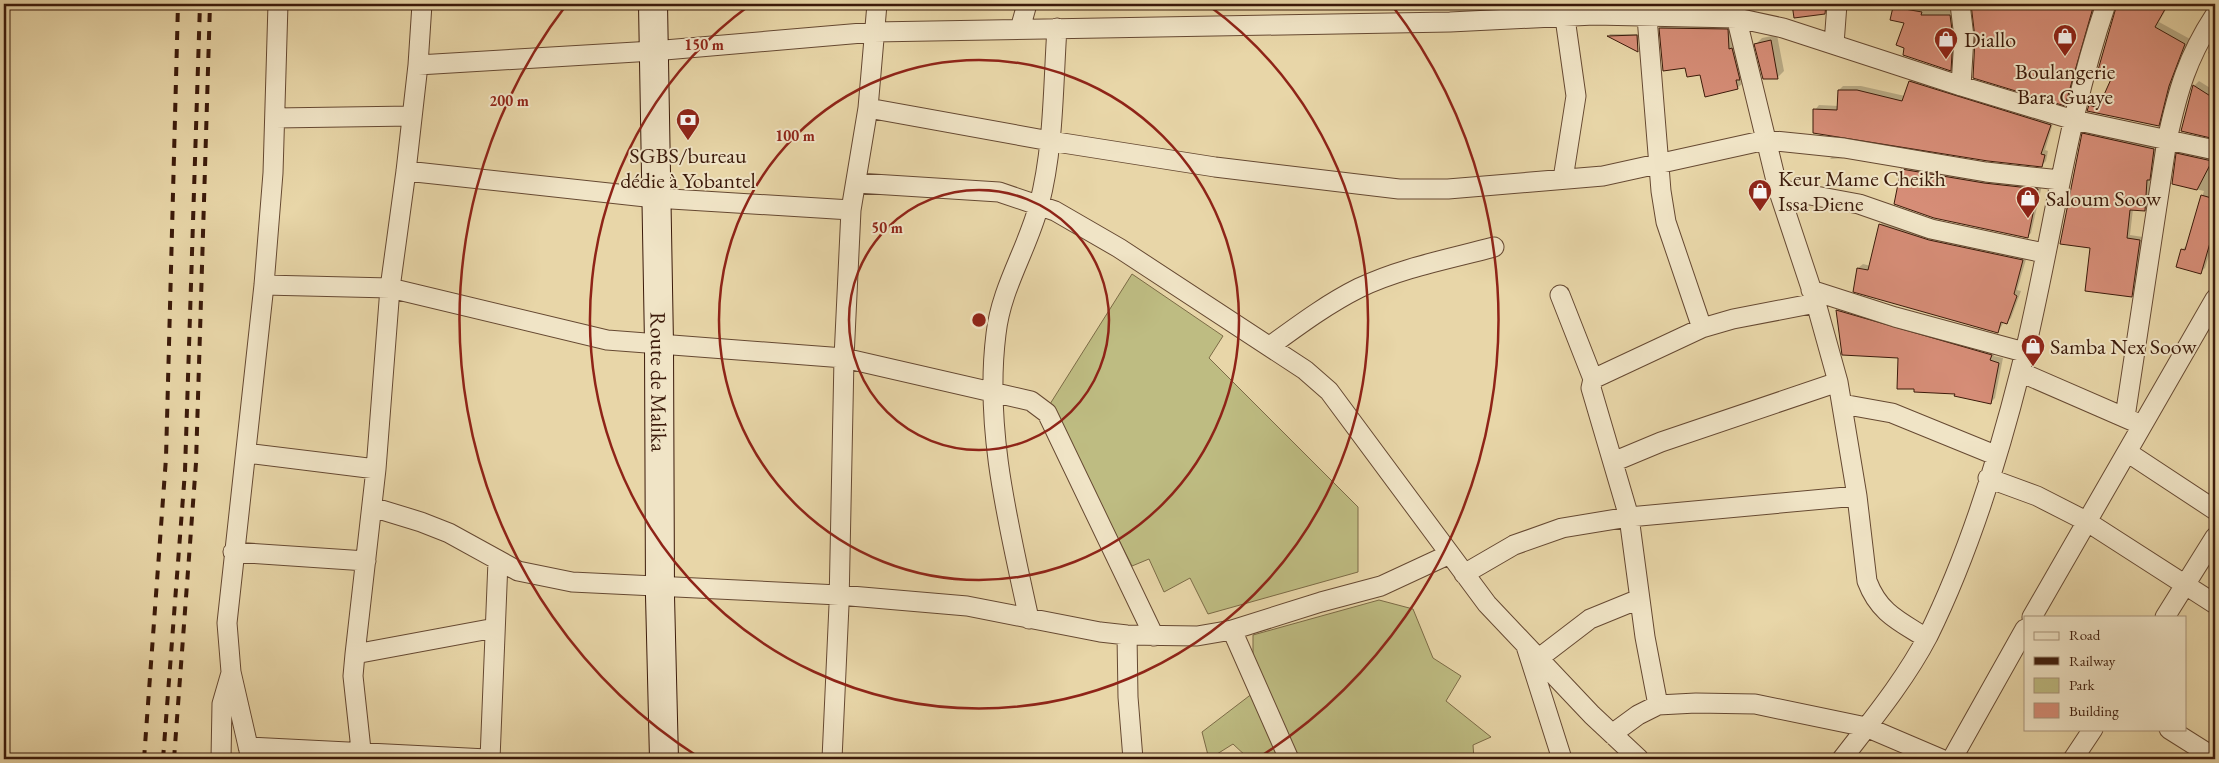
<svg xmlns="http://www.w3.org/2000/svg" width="2219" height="763" font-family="'EB Garamond',serif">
  <rect width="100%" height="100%" fill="#e8d6a8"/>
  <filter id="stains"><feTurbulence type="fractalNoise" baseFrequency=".004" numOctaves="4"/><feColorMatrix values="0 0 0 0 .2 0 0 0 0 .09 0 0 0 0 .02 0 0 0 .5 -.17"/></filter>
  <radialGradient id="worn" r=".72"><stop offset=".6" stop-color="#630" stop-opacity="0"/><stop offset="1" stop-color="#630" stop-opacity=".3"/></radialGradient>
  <path fill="#bebc82" stroke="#7c6b46" d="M1132,274L1223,336L1209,358L1358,507V572L1208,614L1190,578L1164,592L1149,559L1132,566L1050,404Z
    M1379,600L1413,609L1433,658L1461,676L1446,701L1491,737L1473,745L1474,759H1246L1248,758L1233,744L1209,759L1202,732L1253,693V635Z"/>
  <path fill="#0003" d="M1654,4H1723L1722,5Z
    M1745,4H1790L1754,9L1747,7Z
    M1794,4H1828L1829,6L1822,13L1795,16Z
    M1885,4H1956L1957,63L1950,69L1905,22L1892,19L1894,5L1885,6Z
    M1973,4H2099L2071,98L2065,104L1976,36Z
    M2125,4H2169L2159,22L2190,39L2173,80L2163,120L2158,125L2090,106L2095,101L2102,103L2113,77L2122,10Z
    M1664,24L1731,25L1733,46L1736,45L1743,75L1740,78L1742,84L1737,88L1686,66L1660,28Z
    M1638,34V51L1609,35L1610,34Z
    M1777,35L1784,71L1778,77L1756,44L1762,38Z
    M2215,39V58L2208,53Z
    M1914,77L2054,120L2045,150L2048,151L2046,161L2042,165L1815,110L1819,105L1839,106V90L1843,86H1861L1905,96L1910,81Z
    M2199,81L2215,91V137L2182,130L2194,86Z
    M2087,130L2157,145L2153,175L2150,178L2148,206L2144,210L2133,209L2130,235L2143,237L2135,292L2131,296L2092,247L2083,134Z
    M2182,149L2215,156V236L2205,268L2200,272L2182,250L2187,245L2204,191L2173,183L2178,154Z
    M1832,157L1847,158L1830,159Z
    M1907,166L2042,185L2031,233L2027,237L1902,170Z
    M1885,220L2027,256L2017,290L2021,291L2011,318L2006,323L2004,322L1998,332L1858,268L1863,264L1871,266L1880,225Z
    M1841,306L1996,351L1994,356L2003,358L1995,398L1990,403L1956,393L1899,357L1843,354L1837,310Z"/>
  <path fill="#d68d77" stroke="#3b1a0a" d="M1649,4H1722V6L1649,5Z
    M1792,4H1826L1825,14L1794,18Z
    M1971,4H2094L2065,106L1973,78L1975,38Z
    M2117,4H2168L2155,27L2185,44L2169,86L2159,126L2087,111L2089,105L2098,108L2112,77L2098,70Z
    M1893,7L1922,12L1921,15H1950L1953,37L1951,71L1903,55L1904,48L1896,45L1904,23L1890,20Z
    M1659,28L1728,29L1729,49L1732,48L1740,80H1736L1738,89L1705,97L1700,75L1687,77L1685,68L1663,71Z
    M1637,35L1638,52L1607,36Z
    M1771,40L1778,79H1763L1754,44Z
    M1909,81L2051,125L2041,154L2045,155L2042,167L1988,161L1813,133V109L1837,110L1838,90H1857L1902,101Z
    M2193,85L2215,99V139L2181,131Z
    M2082,133L2154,149L2150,180H2147L2145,211L2130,210L2127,238L2140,240L2132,297L2085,291L2090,248L2060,244Z
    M2176,153L2212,161L2197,190L2172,184Z
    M1901,169L1984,183L2038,189L2028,238L1934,218L1894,204Z
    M2201,195L2215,199V237L2212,236L2201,274L2176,267L2181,249L2185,250Z
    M1879,224L1929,240L2023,260L2014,294L2017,296L2007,324L2001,322L1998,333L1853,292L1857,268L1868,270Z
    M1836,310L1992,355L1990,360L1999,363L1991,404L1954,396L1955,394L1914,392V389H1897L1898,358L1842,355Z"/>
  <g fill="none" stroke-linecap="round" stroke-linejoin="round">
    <g stroke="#664932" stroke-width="21">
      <path id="street" d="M1733,4L1778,189L1816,303L1838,382L1857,496L1867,581C1879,613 1899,621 1926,638
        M1960,4L1964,37L1961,86
        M1647,17L1661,191L1666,222L1702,328
        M1020,29L1027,4
        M1834,44L1837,4
        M418,65L653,51L874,32L1450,22L1594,15L1737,18L1783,28L1961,86L2074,120L2215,150
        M868,108L1050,141L1215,167L1399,189H1448L1603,176L1766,140L1844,148L1986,172L2060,180
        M275,118L412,116
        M406,171L655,198L851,210
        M1563,179L1576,96L1565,18
        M857,183L999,192L1055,211L1119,248L1305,370L1329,391L1487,604L1592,715L1639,759
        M1778,189L1859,204L1931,229L2044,253
        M264,285L390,288L607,340L844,358L1031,401L1047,413L1154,636
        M1811,290L1895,317L2024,352
        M1560,295L1593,379L1591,388L1629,517L1645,637L1658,705
        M1270,346C1299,325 1327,304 1359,288C1401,268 1449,259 1494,247
        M2020,372L2135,422
        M1593,379L1702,328L1733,319L1816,303
        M1842,404L1892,413L1995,455
        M2125,417L2167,140C2178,90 2187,58 2215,15
        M2127,452L2215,510
        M246,453L376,469
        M1613,462L1661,442L1838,382
        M1988,478L2037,496L2086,521L2215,604
        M372,507L421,522L449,533L518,571L572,582L839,595L967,606L1100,632L1127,635L1197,636L1232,630L1321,602L1381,586L1450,554
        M233,552L366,561
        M1464,574L1514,545L1562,528L1629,517L1857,496
        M2032,617L2215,299
        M2165,617L2215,537
        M1029,619C1009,526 984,430 996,334C1001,288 1027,250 1039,205C1054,148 1053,86 1057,28
        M1232,630L1289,759
        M1127,635L1128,697L1133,759
        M1526,646L1562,759
        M355,654L495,628
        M1539,658L1590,619L1639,599
        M2169,729L2215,758
        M1612,734L1638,715L1658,705L1696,703L1755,704L1866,727L1941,759
        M248,747L487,759
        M221,759L222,704L231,673
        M251,759L231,672L227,623L264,285L273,173L278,4
        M362,759L353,676L355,654L376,469L390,288L406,171L418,65L422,4
        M490,759L498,561
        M832,759L839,605L844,358L851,210L868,108L877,4
        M1842,759C1872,720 1905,680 1928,636C1968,555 1998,459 2020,372C2051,250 2065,123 2106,4
        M1952,759L2025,629
        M2073,759L2093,729"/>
    </g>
    <g stroke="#3b1a0a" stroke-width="30">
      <g id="secondary">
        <path id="s1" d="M653,4L659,344L660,596L664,759"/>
      </g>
    </g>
    <use href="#street" stroke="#f0e4c6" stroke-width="19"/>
    <use href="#secondary" stroke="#f0e4c6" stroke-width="28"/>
    <path stroke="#3b1a0a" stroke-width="4" stroke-dasharray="9 9" stroke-linecap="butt" d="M144,759L166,458L178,4
      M163,759L185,471L200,4
      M174,759L196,463L210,4"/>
  </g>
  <g fill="none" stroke="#8f2418" stroke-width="2.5">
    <circle cx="979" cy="320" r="130"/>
    <circle cx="979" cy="320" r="260"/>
    <path d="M1208 5A389 389 0 1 1 750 5"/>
    <path d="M700 758A519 519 0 0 1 567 4M1391 4A519 519 0 0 1 1258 758"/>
  </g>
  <defs>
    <g id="shop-pin" transform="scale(1.25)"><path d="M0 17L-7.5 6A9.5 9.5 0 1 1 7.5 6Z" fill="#8f2418" stroke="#f0e4c6"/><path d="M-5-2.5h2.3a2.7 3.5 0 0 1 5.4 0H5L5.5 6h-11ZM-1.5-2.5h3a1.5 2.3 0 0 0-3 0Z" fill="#fff"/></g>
    <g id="bank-pin" transform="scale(1.25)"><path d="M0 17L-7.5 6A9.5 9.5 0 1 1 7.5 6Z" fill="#8f2418" stroke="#f0e4c6"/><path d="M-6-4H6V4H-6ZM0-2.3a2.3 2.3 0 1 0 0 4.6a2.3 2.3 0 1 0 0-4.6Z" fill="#fff"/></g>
  </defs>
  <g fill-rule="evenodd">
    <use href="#shop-pin" x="2065" y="36"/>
    <use href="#shop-pin" x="1946" y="39"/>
    <use href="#bank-pin" x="688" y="120"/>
    <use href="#shop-pin" x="1760" y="191"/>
    <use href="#shop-pin" x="2028" y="198"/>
    <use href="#shop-pin" x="2033" y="346"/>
  </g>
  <g text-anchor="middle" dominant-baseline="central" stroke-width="4" stroke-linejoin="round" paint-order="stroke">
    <g font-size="22" fill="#3b1a0a" stroke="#f0e4c6" text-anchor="start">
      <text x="1964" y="39">Diallo</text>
      <text x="2065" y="71" text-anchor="middle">Boulangerie<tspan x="2065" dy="25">Bara Guaye</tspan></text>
      <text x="688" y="155" text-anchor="middle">SGBS/bureau<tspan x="688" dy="25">dédie à Yobantel</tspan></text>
      <text x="1778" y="178">Keur Mame Cheikh<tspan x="1778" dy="25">Issa Diene</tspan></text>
      <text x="2046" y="198">Saloum Soow</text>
      <text x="2050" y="346">Samba Nex Soow</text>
    </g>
    <g font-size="22" fill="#3b1a0a" stroke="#f0e4c6">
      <text stroke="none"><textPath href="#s1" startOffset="378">Route de Malika</textPath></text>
    </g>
  </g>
  <circle cx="979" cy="320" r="8" fill="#8f2418" stroke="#f0e4c6" stroke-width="2.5"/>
  <g font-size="15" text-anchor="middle" font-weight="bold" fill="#8f2418" stroke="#f0e4c6" stroke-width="4" stroke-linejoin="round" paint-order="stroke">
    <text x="704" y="50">150 m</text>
    <text x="509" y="106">200 m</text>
    <text x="795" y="141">100 m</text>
    <text x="887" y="233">50 m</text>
  </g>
  <rect width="2219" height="763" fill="none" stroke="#e8d6a8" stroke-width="20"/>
  <rect x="5" y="5" width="2209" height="753" fill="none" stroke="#3b1a0a" stroke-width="2.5"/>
  <rect x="10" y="10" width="2199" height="743" fill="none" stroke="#3b1a0a"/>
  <rect x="2024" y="616" width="162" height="115" fill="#f0e4c6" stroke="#a8937b"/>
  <rect x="2034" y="632" width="25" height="8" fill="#f0e4c6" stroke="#a8937b"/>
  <text x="2069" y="640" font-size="15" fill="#3b1a0a">Road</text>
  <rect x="2034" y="657" width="25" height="8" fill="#3b1a0a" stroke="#a8937b"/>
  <text x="2069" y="666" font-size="15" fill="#3b1a0a">Railway</text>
  <rect x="2034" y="678" width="25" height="15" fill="#bebc82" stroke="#a8937b"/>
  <text x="2069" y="690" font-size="15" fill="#3b1a0a">Park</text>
  <rect x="2034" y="703" width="25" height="15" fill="#d68d77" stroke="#a8937b"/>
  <text x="2069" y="716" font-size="15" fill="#3b1a0a">Building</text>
  <rect width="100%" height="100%" filter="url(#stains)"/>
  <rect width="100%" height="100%" fill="url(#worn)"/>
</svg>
